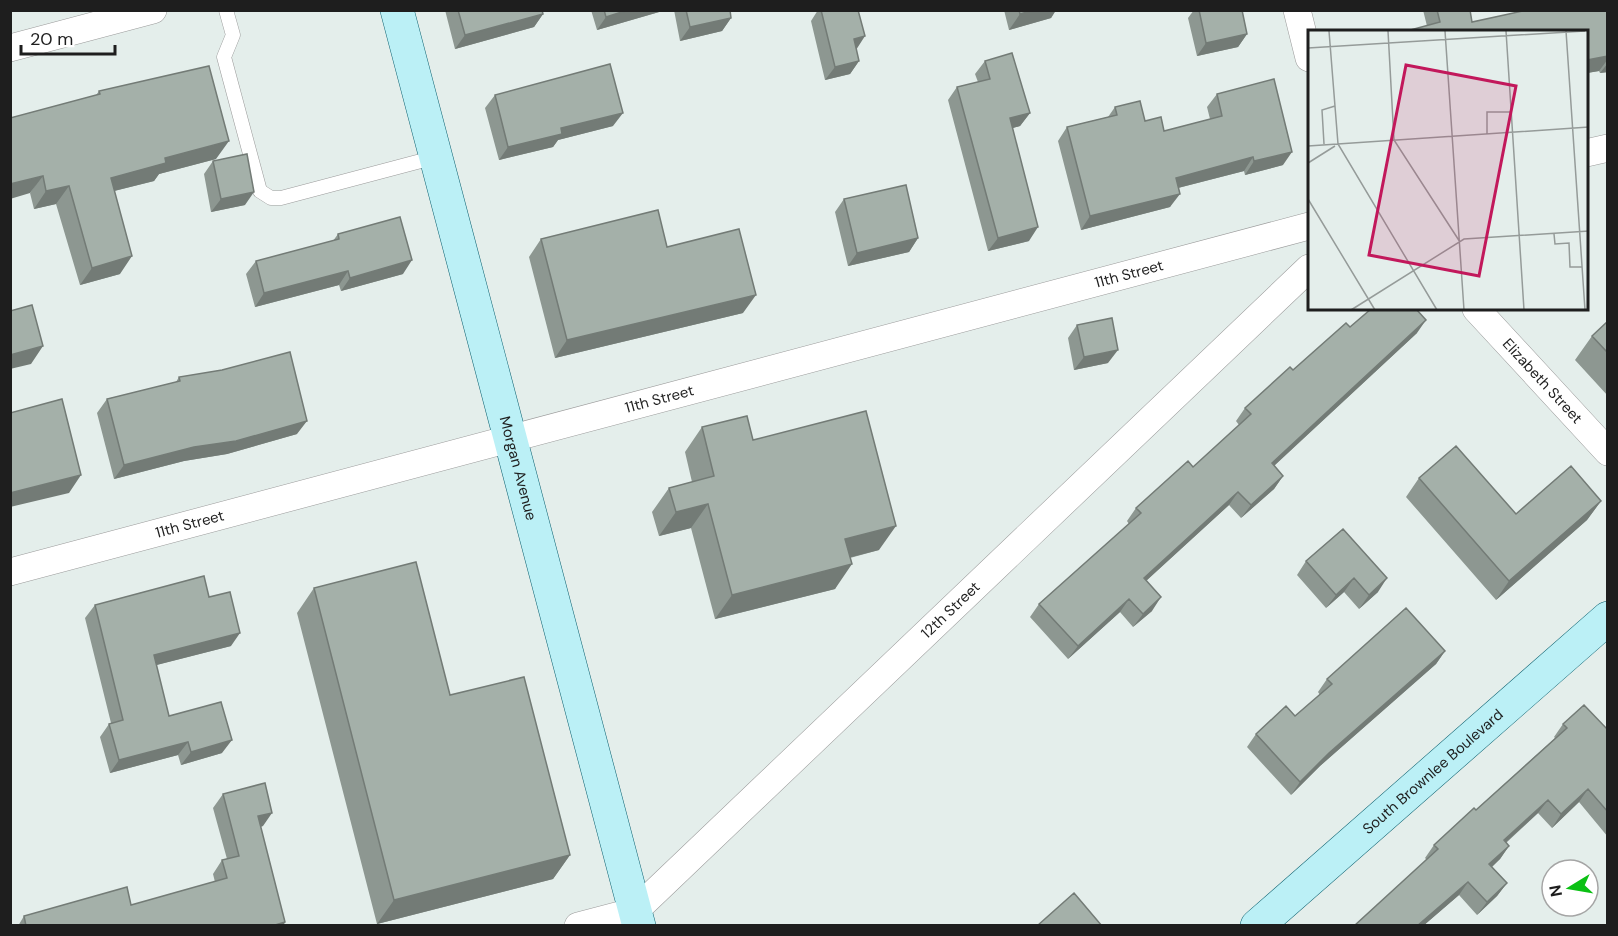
<svg xmlns="http://www.w3.org/2000/svg" width="1618" height="936" font-family="'DM Sans',sans-serif">
  <style>
    .lines { fill: none; stroke-linecap: round; stroke-linejoin: round }
    .lane-casing { stroke: #9b9b9b; stroke-width: 15 }
    .street-casing { stroke: #9b9b9b; stroke-width: 28 }
    .secondary-casing { stroke: #0b5f6e; stroke-width: 34 }
    .lane { stroke: #fff; stroke-width: 14 }
    .street { stroke: #fff; stroke-width: 27 }
    .secondary { stroke: #bbf0f6; stroke-width: 33 }
    .wall { fill: #8d9791 }
    .shaded-wall { fill: #737b76 }
    .building { fill: #a4b0a9; stroke: #737b76; stroke-width: 1.5 }
    .labels { text-anchor: middle; dominant-baseline: central; stroke-width: 4.5; stroke-linejoin: round; paint-order: stroke }
    .street-label { font-size: 15px; fill: #1e1e1e; stroke: #fff }
    .inset-road { fill: none; stroke: #959b99; stroke-width: 1.5 }
    .view { fill: #c2185b; fill-opacity: 0.15; stroke: #c2185b; stroke-width: 3 }
    .inset-edge { fill: none; stroke: #1e1e1e; stroke-width: 3 }
  </style>
  <rect width="100%" height="100%" fill="#e4eeeb"/>
  <g class="lines">
    <g class="lane-casing">
      <path id="lane" d="M226 10 233 35 224 57 260 191 271 198H281L436 157"/>
    </g>
    <g class="street-casing">
      <g id="street">
        <path d="M1297 10 1309 58"/>
        <path d="M10 48 153 10"/>
        <path d="M1586 153 1608 148"/>
        <path id="s1" d="M1476 309 1608 452"/>
        <path id="s2" d="M10 572 1309 226"/>
        <path id="s3" d="M578 926 635 911 1309 268"/>
      </g>
    </g>
    <g class="secondary-casing">
      <g id="secondary">
        <path id="s4" d="M397 10 639 926"/>
        <path id="s5" d="M1257 926 1608 618"/>
      </g>
    </g>
    <use href="#lane" class="lane"/>
    <use href="#street" class="street"/>
    <use href="#secondary" class="secondary"/>
  </g>
  <path class="wall" d="M445 10H542L543 14 534 27 455 49Z
    M591 10H666L597 30Z
    M674 10H730L731 18 722 31 680 41Z
    M818 10H858L856 49 859 61 850 74 825 80 811 21Z
    M1004 10H1056L1051 18 1009 30Z
    M1194 10H1242L1247 34 1238 47 1197 56 1188 18Z
    M1423 10H1470L1472 22 1608 10V72L1600 73 1599 71 1587 73V32L1427 26Z
    M985 61 1030 113 1020 126 1012 128 1029 241 988 251 948 100 957 87 978 82 975 74Z
    M99 91 216 159 159 174 154 181 114 191 120 274 80 285 56 204 34 209 30 193Z
    M1217 94 1283 165 1245 175 1244 171 1178 188 1170 207 1081 230 1058 141 1067 127 1108 117 1115 107 1145 121 1164 131 1210 119 1207 107Z
    M495 95 613 126 558 140 553 147 499 160 485 108Z
    M213 161 245 205 211 212 204 174Z
    M844 199 918 238 909 252 848 266 835 212Z
    M338 234 403 274 341 291 339 285 255 307 246 274 256 261 333 241Z
    M541 239 667 247 743 313 555 358 529 257Z
    M1608 321V396L1575 360 1592 336Z
    M1077 325 1108 363 1074 370 1068 338Z
    M1350 327 1417 333 1274 466 1283 476 1274 489 1241 518 1229 505 1146 581 1152 611 1133 627 1120 612 1068 659 1030 617 1039 604 1129 524 1127 521 1136 508 1193 467 1239 425 1236 421 1245 408 1293 370Z
    M179 377 297 434 227 454 184 461 114 479 97 413 107 399 176 382Z
    M702 427 753 440 879 550 850 558 835 589 715 619 691 528 659 536 652 512 669 488 692 482 685 452Z
    M1419 478 1516 514 1601 501 1587 520 1496 600 1406 497Z
    M1343 529 1378 592 1359 609 1344 592 1326 608 1297 575 1306 561Z
    M314 588 450 695 570 855 553 879 377 924 297 613Z
    M209 597 231 646 156 665 169 716 222 753 181 765 178 755 110 773 100 737 109 724 111 723 85 618 95 605Z
    M1445 651 1436 664 1320 766 1291 795 1247 747 1256 734 1295 716 1320 695 1318 692 1327 679Z
    M1563 724 1608 730V837L1579 802 1552 828 1538 813 1506 843 1509 846 1500 859 1492 867 1507 883 1497 896 1477 915 1459 895 1423 926H1354L1427 860 1425 858 1434 845 1476 810 1555 738 1554 737Z
    M223 794 263 826 260 827 285 922 283 926H18L24 916 131 905 215 882 213 874 222 860 227 859 213 808Z"/>
  <path class="shaded-wall" d="M628 10H666L597 30 606 17Z
    M1034 10H1056L1051 18 1009 30 1020 14Z
    M543 14 534 27 455 49 465 35Z
    M731 18 722 31 680 41 690 27Z
    M1247 34 1238 47 1197 56 1206 43Z
    M865 36 856 50 854 39Z
    M1608 56V59L1599 71 1587 73V60Z
    M859 61 850 74 825 80 835 67Z
    M1608 63V72L1600 73Z
    M623 113 613 126 558 140 553 147 499 160 508 147 561 128Z
    M1030 113 1020 126 1000 132 1010 118Z
    M229 141 216 159 159 174 154 181 98 195 111 178 165 158Z
    M1292 152 1283 165 1245 175 1254 161Z
    M1253 157 1244 171 1166 191 1176 178Z
    M43 176 30 193 10 199V184Z
    M69 186 56 204 34 209 46 191Z
    M254 192 245 205 211 212 221 199Z
    M1180 194 1170 207 1081 230 1090 216Z
    M1038 227 1029 241 988 251 998 238Z
    M918 238 909 252 848 266 857 253Z
    M132 256 120 274 80 285 92 268Z
    M412 260 403 274 341 291 350 278Z
    M348 271 339 285 255 307 264 293Z
    M756 295 743 313 555 358 567 340Z
    M1426 320 1417 333 1262 477 1272 463Z
    M43 346 31 364 10 369V355Z
    M1118 350 1108 363 1074 370 1084 357Z
    M307 421 297 434 227 454 184 461 114 479 124 465 194 447Z
    M81 475 69 493 10 507V493Z
    M1283 476 1274 489 1241 518 1251 505Z
    M1238 492 1229 505 1135 591 1144 578Z
    M1601 501 1587 520 1496 600 1509 581Z
    M708 504 691 528 659 536 676 512Z
    M896 526 879 550 828 563 845 539Z
    M852 564 835 589 715 619 732 595Z
    M1354 578 1344 592 1326 608 1336 595Z
    M1387 578 1378 592 1359 609 1369 595Z
    M1161 597 1152 611 1133 627 1143 614Z
    M1129 599 1120 612 1068 659 1078 646Z
    M240 633 231 646 145 668 154 655Z
    M1445 651 1436 664 1320 766 1291 795 1300 782 1329 753Z
    M232 740 222 753 181 765 191 752Z
    M188 742 178 755 110 773 119 760Z
    M1588 789 1579 802 1552 828 1561 814Z
    M1548 800 1538 813 1494 853 1504 840Z
    M272 813 263 826 248 830 258 816Z
    M1509 846 1500 859 1480 878 1489 864Z
    M570 855 553 879 377 924 394 900Z
    M1468 882 1459 895 1423 926H1417Z
    M1507 883 1497 896 1477 915 1487 902Z
    M285 922 283 926H272Z"/>
  <path class="building" d="M458 10H542L543 14 465 35Z
    M604 10H628L606 17Z
    M686 10H730L731 18 690 27Z
    M821 10H858L865 36 854 39 859 61 835 67Z
    M1019 10H1034L1020 14Z
    M1199 10H1242L1247 34 1206 43Z
    M1437 10H1470L1472 22 1527 10H1608V56L1587 60V32H1403L1440 22Z
    M1012 53 1030 113 1010 118 1038 227 998 238 957 87 990 79 985 61Z
    M610 64 623 113 561 128 562 134 508 147 495 95Z
    M209 66 229 141 165 158 166 163 111 178 132 256 92 268 69 186 46 191 43 176 10 184V118L100 94 99 91Z
    M1274 79 1292 152 1254 161 1253 157 1176 178 1180 194 1090 216 1067 127 1117 115 1115 107 1140 101 1145 121 1161 117 1164 131 1222 116 1217 94Z
    M247 154 254 192 221 199 213 161Z
    M906 185 918 238 857 253 844 199Z
    M658 210 667 247 739 229 756 295 567 340 541 239Z
    M400 217 412 260 350 278 348 271 264 293 256 261 339 239 338 234Z
    M32 305 43 346 10 355V311Z
    M1371 309H1416L1426 320 1272 463 1283 476 1251 505 1238 492 1144 578 1161 597 1143 614 1129 599 1078 646 1039 604 1141 513 1136 508 1188 461 1193 467 1251 414 1245 408 1290 367 1293 370 1346 323 1350 327Z
    M1112 318 1118 350 1084 357 1077 325Z
    M1608 321V353L1592 336Z
    M290 352 307 421 236 441 194 447 124 465 107 399 180 381 179 377 222 370Z
    M62 399 81 475 10 493V413Z
    M866 411 896 526 845 539 852 564 732 595 708 504 676 512 669 488 714 476 702 427 747 416 753 440Z
    M1456 446 1516 514 1571 466 1601 501 1509 581 1419 478Z
    M1343 529 1387 578 1369 595 1354 578 1336 595 1306 561Z
    M416 562 450 695 524 677 570 855 394 900 314 588Z
    M204 576 209 597 230 592 240 633 154 655 169 716 221 702 232 740 191 752 188 742 119 760 109 724 123 720 95 605Z
    M1406 608 1445 651 1329 753 1300 782 1256 734 1286 706 1295 716 1332 684 1327 679Z
    M1584 705 1608 730V812L1588 789 1561 814 1548 800 1504 840 1509 846 1489 864 1507 883 1487 902 1468 882 1417 926H1354L1438 849 1434 845 1474 808 1476 810 1567 728 1563 724Z
    M265 783 272 813 258 816 285 922 272 926H26L24 916 127 887 131 905 227 878 222 860 239 856 223 794Z
    M1074 893 1102 926H1037Z"/>
  <g class="labels">
    <g class="street-label">
      <text stroke="none"><textPath href="#s2" startOffset="1158">11th Street</textPath></text>
      <text stroke="none"><textPath href="#s1" startOffset="98">Elizabeth Street</textPath></text>
      <text stroke="none"><textPath href="#s2" startOffset="672">11th Street</textPath></text>
      <text stroke="none"><textPath href="#s4" startOffset="474">Morgan Avenue</textPath></text>
      <text stroke="none"><textPath href="#s2" startOffset="186">11th Street</textPath></text>
      <text stroke="none"><textPath href="#s3" startOffset="495">12th Street</textPath></text>
      <text stroke="none"><textPath href="#s5" startOffset="234">South Brownlee Boulevard</textPath></text>
    </g>
  </g>
  <g transform="translate(1308 30)">
    <rect width="280" height="280" fill="#e4eeeb"/>
    <path class="inset-road" d="M21 1 30 114 129 280M80 1 86 110 152 212M137 1 156 280M198 1 216 280M258 1 277 280M0 18 277 1M179 104V82H204M16 114 14 80 27 76M0 116 281 97M0 133 27 116M0 169 67 280M246 204 247 214 261 213 262 237H274M43 280 156 209 281 201"/>
    <path class="view" d="M98 35 208 56 171 246 61 225Z"/>
    <rect width="280" height="280" class="inset-edge"/>
  </g>
  <rect width="1618" height="936" fill="none" stroke="#1e1e1e" stroke-width="24"/>
  <g transform="translate(1570 888) rotate(259)"><circle r="28" fill="#ffffff" stroke="#a5a5a5" stroke-width="1.5"/>
  <path d="M0-4.5L10 22L0 15L-10 22Z" fill="#0bc014"/>
  <text y="-9" font-size="16" font-weight="bold" text-anchor="middle" fill="#1e1e1e">N</text>
  </g>
  <path d="M21 45v9h94v-9" fill="none" stroke="#1e1e1e" stroke-width="3"/>
  <text x="30" y="45" font-size="18" fill="#1e1e1e" stroke="#ffffff" stroke-width="4.5" paint-order="stroke">20 m</text>
</svg>
